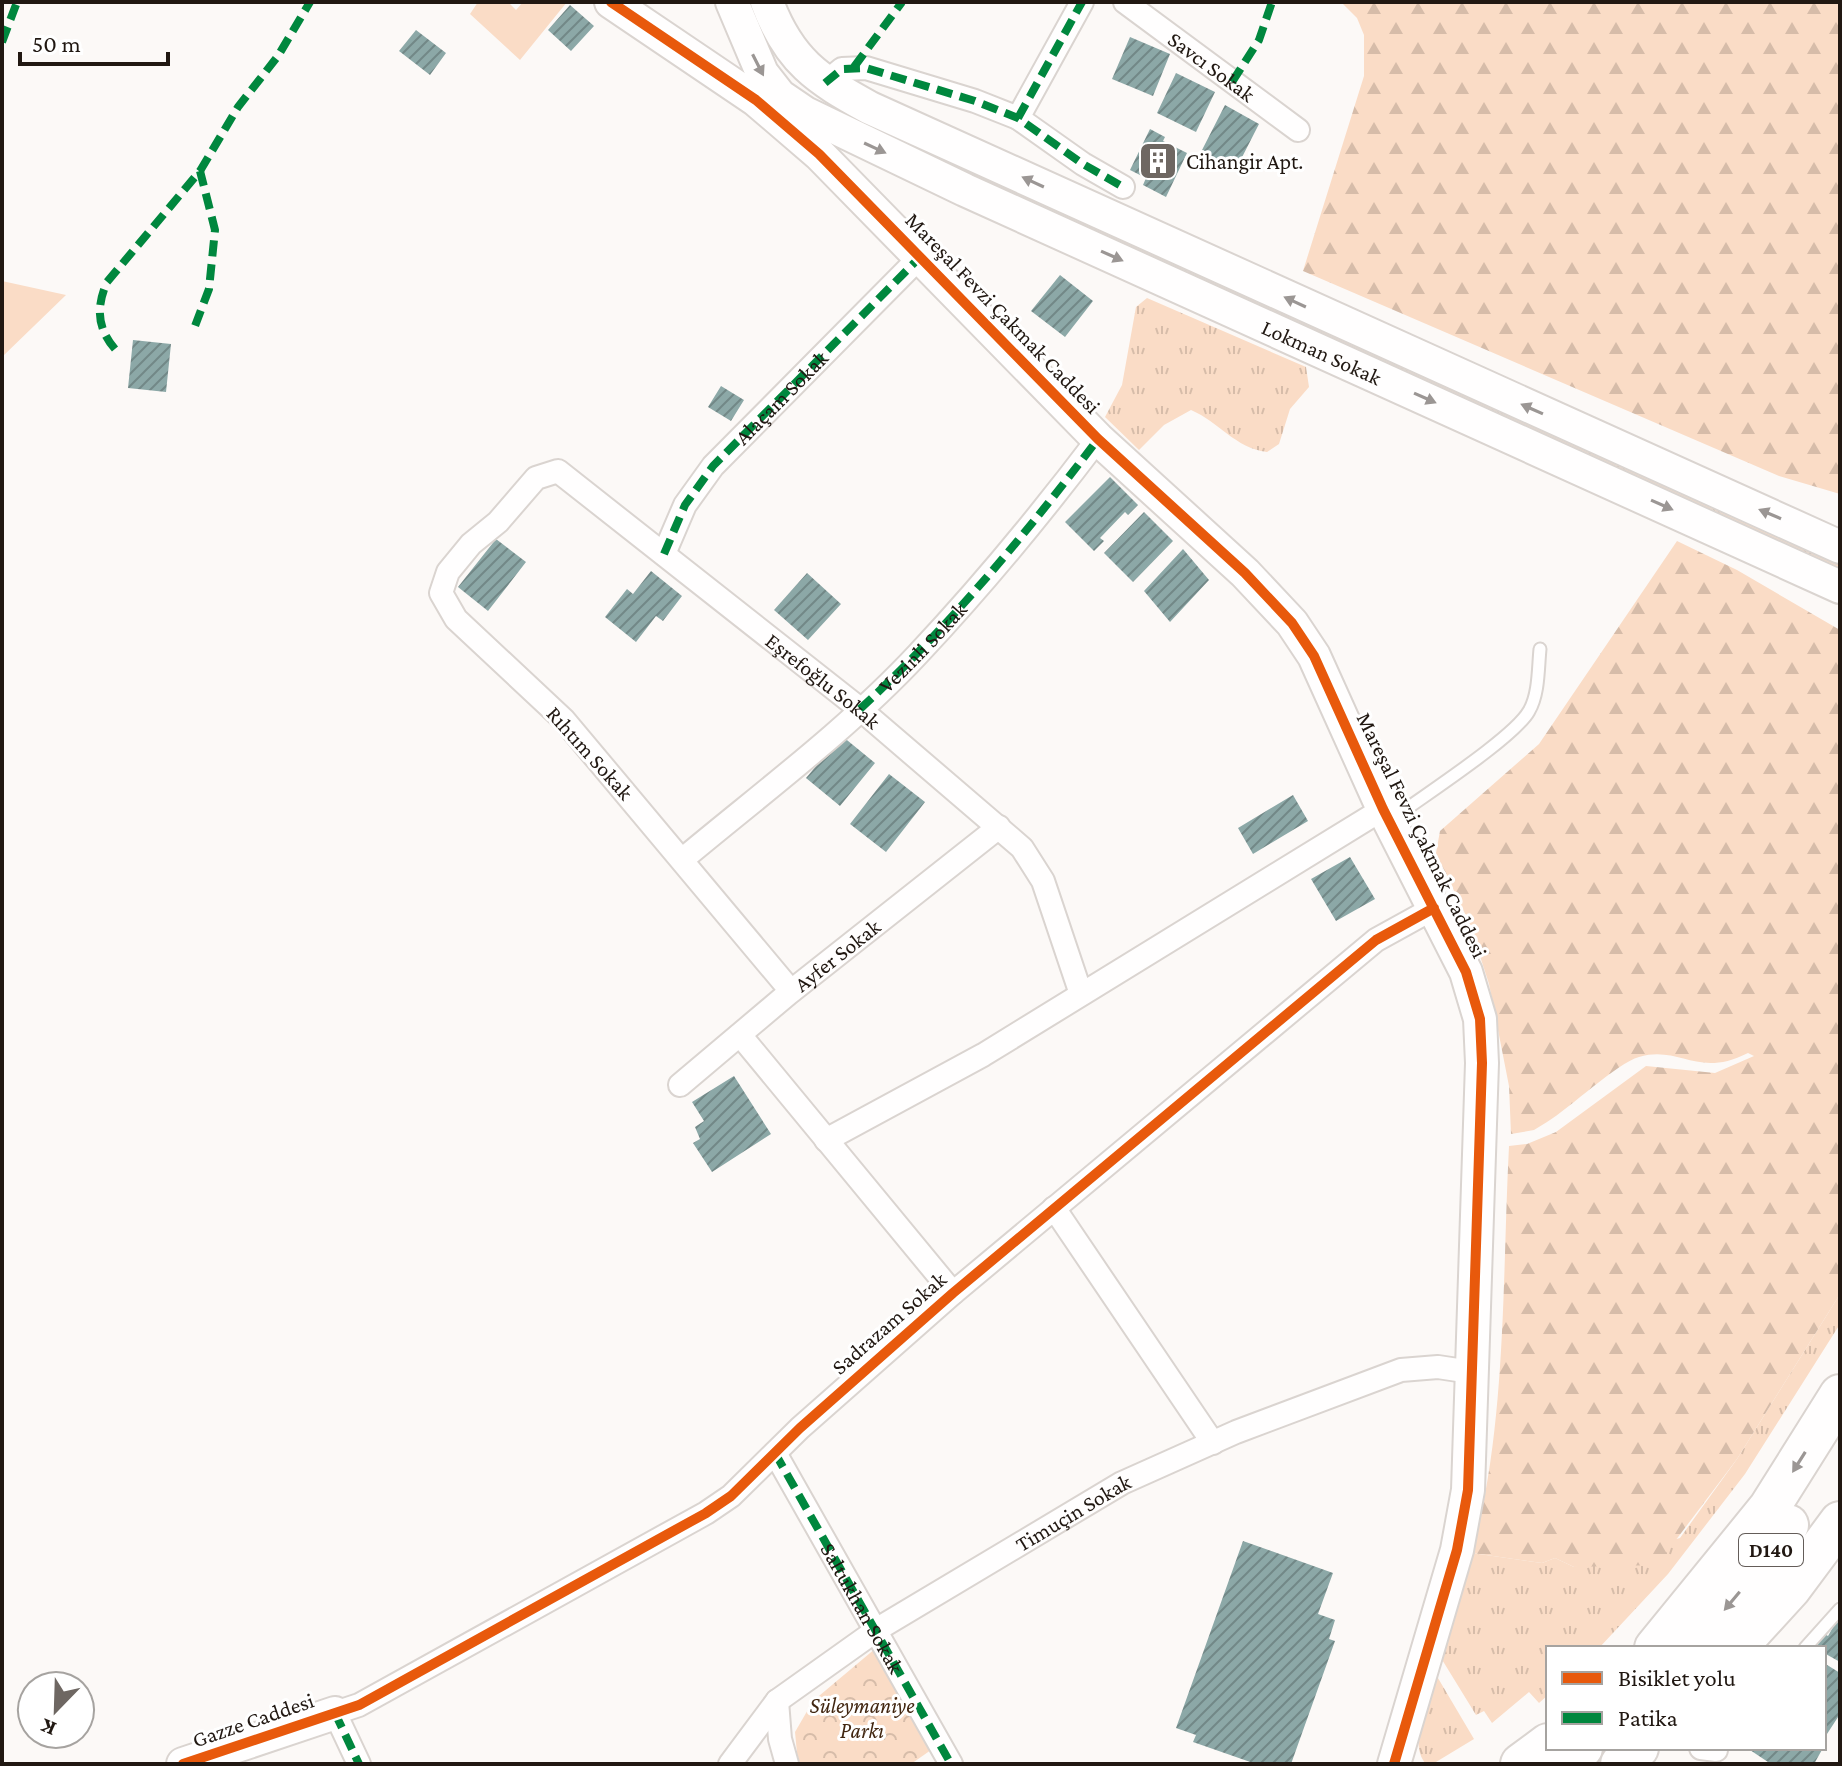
<svg xmlns="http://www.w3.org/2000/svg" width="1842" height="1766" font-family="'Crimson Pro',serif">
  <style>
    .grass { fill: url(#grass-tufts) }
    .forest { fill: url(#forest-firs) }
    .park { fill: url(#park-crowns) }
    .garden { fill: #fadcc6 }
    .building { fill: url(#building-hatch) }
    .lines { fill: none; stroke-linecap: round; stroke-linejoin: round }
    .lane-casing { stroke: #dad4d0; stroke-width: 15 }
    .street-casing { stroke: #dad4d0; stroke-width: 26 }
    .secondary-casing { stroke: #dad4d0; stroke-width: 36 }
    .highway-casing { stroke: #dad4d0; stroke-width: 44 }
    .lane { stroke: #fffefe; stroke-width: 11 }
    .street { stroke: #fffefe; stroke-width: 22 }
    .secondary { stroke: #fffefe; stroke-width: 32 }
    .highway { stroke: #fffefe; stroke-width: 40 }
    .quiet { stroke: #00873e; stroke-width: 8; stroke-dasharray: 16 8; stroke-linecap: butt }
    .cycleway-casing { stroke: #fff; stroke-width: 15 }
    .cycleway { stroke: #e8590c; stroke-width: 10 }
    .oneway { fill: #9b9694 }
    .labels { text-anchor: middle; dominant-baseline: central; stroke-width: 6; stroke-linejoin: round; paint-order: stroke }
    .shield { fill: #fff; stroke: #645d59; stroke-width: 2 }
    .shield-label { font-size: 20px; font-weight: bold; fill: #211812 }
    .street-label { font-size: 22px; fill: #211812; stroke: #fff }
    .poi-label { font-size: 22px; fill: #211812; stroke: #fff; text-anchor: start }
    .park-label { font-size: 22px; font-style: italic; fill: #412610; stroke: #fff }
  </style>
  <defs>
    <pattern id="grass-tufts" width="24" height="20" patternUnits="userSpaceOnUse" patternTransform="scale(2)"><rect width="24" height="20" fill="#fadcc6"/><path d="M3 7l-1-3M5 7V3M7 7l1-3M15 17l-1-3M17 17v-4M19 17l1-3" fill="none" stroke="#d6bca9"/></pattern>
    <pattern id="forest-firs" width="22" height="20" patternUnits="userSpaceOnUse" patternTransform="scale(2)"><rect width="22" height="20" fill="#fadcc6"/><path d="M5 1l3.5 6h-7zM16 11l3.5 6h-7z" fill="#d6bca9"/></pattern>
    <pattern id="park-crowns" width="20" height="18" patternUnits="userSpaceOnUse" patternTransform="scale(2)"><rect width="20" height="18" fill="#fadcc6"/><path d="M2 6a3 3 0 1 1 6 0M12 15a3 3 0 1 1 6 0" fill="none" stroke="#d6bca9"/></pattern>
    <pattern id="building-hatch" width="6" height="6" patternUnits="userSpaceOnUse" patternTransform="scale(2)"><rect width="6" height="6" fill="#8ca8a7"/><path d="M-1 1l2-2M0 6l6-6M5 7l2-2" fill="none" stroke="#728887"/></pattern>
  </defs>
  <rect width="100%" height="100%" fill="#fcf9f7"/>
  <path class="grass" d="M873 125 1840 559V571L897 142Z
    M1147 298 1306 367 1309 387 1290 409 1279 444 1267 452C1235 448 1219 422 1191 410L1164 425 1139 450 1105 417 1122 385 1136 307Z
    M1840 1294V1324L1745 1474 1668 1574 1599 1648H1548V1695L1539 1703 1529 1692 1492 1723 1484 1711 1476 1715 1441 1658 1472 1553 1542 1563 1555 1558 1574 1567 1680 1538 1737 1459Z
    M1435 1673 1474 1739 1436 1762 1426 1764C1407 1743 1429 1698 1435 1673Z"/>
  <path class="forest" d="M1341 2H1840V494L1779 476 1303 271 1364 76V35L1357 18Z
    M1677 541 1737 570 1840 630V1294L1737 1459 1657 1565 1574 1567 1555 1558 1542 1563 1472 1553C1507 1423 1502 1281 1509 1146L1527 1144 1556 1132 1646 1066 1715 1073 1754 1056 1748 1053C1697 1079 1680 1045 1639 1057 1617 1063 1570 1108 1547 1122L1534 1130 1511 1134 1509 1086 1489 984 1469 922 1436 853 1440 831 1539 744Z"/>
  <path class="park" d="M876 1648 931 1750 911 1764H798L795 1732 813 1701Z"/>
  <path class="garden" d="M478 2H508L516 10 523 2H567L520 60 470 14Z
    M2 281 66 295 2 357Z"/>
  <path class="building" d="M570 5 594 26 571 51 548 30Z
    M416 30 446 53 430 75 399 51Z
    M1130 37 1170 54 1153 96 1112 79Z
    M1176 73 1215 92 1196 132 1157 113Z
    M1225 105 1259 124 1236 169 1201 152Z
    M1150 129 1165 137 1163 141 1187 153 1166 197 1143 185 1146 178 1130 170Z
    M1060 275 1093 301 1065 337 1031 311Z
    M133 340 171 344 166 392 128 388Z
    M721 386 744 400 731 421 708 407Z
    M1110 477 1138 505 1128 515 1125 512 1100 538 1104 541 1094 551 1065 522Z
    M1144 512 1173 541 1133 582 1104 553Z
    M496 539 526 562 488 611 458 587Z
    M1183 549 1209 580 1170 622 1144 591Z
    M651 571 682 596 663 621 656 616 636 642 605 617 627 589 633 594Z
    M807 573 841 604 808 640 774 610Z
    M842 736 875 763 840 806 806 778Z
    M889 774 925 802 886 852 850 824Z
    M1293 795 1308 821 1253 854 1238 828Z
    M1350 857 1375 899 1336 921 1311 879Z
    M734 1076 771 1134 712 1172 693 1143 700 1139 695 1127 704 1121 692 1102Z
    M1243 1541 1333 1573 1318 1614 1335 1620 1329 1639 1335 1641 1291 1764H1256L1193 1742 1196 1735 1176 1728Z
    M1840 1615V1662L1824 1653V1648H1815L1823 1633 1828 1636Z
    M1824 1663 1840 1673V1714L1827 1734 1824 1731Z
    M1747 1748H1823L1814 1764H1771Z"/>
  <g class="lines">
    <g class="lane-casing">
      <path id="lane" d="M1391 820C1420 798 1514 738 1529 711 1539 694 1538 669 1540 649
        M1805 1648 1840 1609"/>
    </g>
    <g class="street-casing">
      <g id="street">
        <path id="s1" d="M1125 2 1298 130"/>
        <path d="M825 83 842 69 866 68 975 101 1018 118 1083 164 1123 187"/>
        <path d="M1018 118 1082 2"/>
        <path d="M664 554 685 505 713 466 920 257"/>
        <path d="M683 859C762 793 847 730 918 654 981 587 1042 513 1098 439"/>
        <path id="s2" d="M791 991 564 720 456 619 441 593 448 572 471 544 498 522 536 478 558 471 860 709 1022 848 1043 881 1081 994"/>
        <path d="M740 1035 953 1293"/>
        <path id="s3" d="M680 1085 789 993 999 827"/>
        <path d="M826 1140 983 1055 1383 809"/>
        <path d="M1054 1208 1213 1443"/>
        <path id="s4" d="M775 1453 951 1764"/>
        <path d="M777 1701 780 1739 787 1764"/>
        <path d="M1701 1748 1716 1750"/>
        <path d="M359 1764 335 1713 359 1705 706 1513 731 1496 800 1428 953 1293 1376 940 1434 908"/>
        <path id="s5" d="M730 1764 777 1701 881 1627 1122 1483 1236 1432 1401 1370 1438 1367 1471 1372"/>
      </g>
    </g>
    <g class="secondary-casing">
      <g id="secondary">
        <path d="M611 2 756 100 819 154 1098 439 1245 573 1292 623 1314 656 1383 809 1466 972 1480 1019 1482 1063 1468 1490 1457 1550 1394 1764"/>
        <path id="s6" d="M732 2 762 73 780 96 805 113 965 190 1840 587"/>
        <path d="M767 2C789 61 817 79 870 108L1840 547"/>
        <path d="M183 1764 335 1713"/>
      </g>
    </g>
    <g class="highway-casing">
      <path id="highway" d="M1655 1648 1769 1508 1840 1395
        M1692 1648 1755 1573 1788 1525
        M1736 1648 1790 1589 1840 1522
        M1521 1764 1548 1744
        M1561 1764 1582 1748
        M1621 1764 1638 1748"/>
    </g>
    <use href="#lane" class="lane"/>
    <use href="#street" class="street"/>
    <use href="#secondary" class="secondary"/>
    <use href="#highway" class="highway"/>
    <g class="quiet">
      <path d="M2 42 17 2"/>
      <path d="M854 67 902 2"/>
      <path d="M1232 82 1259 40 1272 2"/>
      <path d="M825 83 842 69 866 68 975 101 1018 118 1083 164 1123 187"/>
      <path d="M1018 118 1082 2"/>
      <path d="M200 171 238 107 278 56 310 2"/>
      <path d="M115 349C97 328 96 307 107 282L200 171 215 230 209 289 195 326"/>
      <path id="s7" d="M664 554 685 505 713 466 920 257"/>
      <path id="s8" d="M860 709C948 628 1026 534 1098 439"/>
      <path d="M775 1453 951 1764"/>
      <path d="M335 1713 359 1764"/>
    </g>
    <g class="cycleway-casing">
      <path id="cycleway" d="M611 2 756 100 819 154 1098 439 1245 573 1292 623 1314 656 1383 809 1466 972 1480 1019 1482 1063 1468 1490 1457 1550 1394 1764
        M183 1764 359 1705 706 1513 731 1496 800 1428 953 1293 1376 940 1434 908"/>
    </g>
    <use href="#cycleway" class="cycleway"/>
  </g>
  <defs><path id="oneway-solid" d="M-6-.8H1V-3.2L6.5 0L1 3.2V.8H-6Z" transform="scale(2)"/></defs>
  <g class="oneway">
    <use href="#oneway-solid" transform="translate(758 65) rotate(63)"/>
    <use href="#oneway-solid" transform="translate(875 148) rotate(25)"/>
    <use href="#oneway-solid" transform="translate(1033 182) rotate(-155)"/>
    <use href="#oneway-solid" transform="translate(1112 256) rotate(24)"/>
    <use href="#oneway-solid" transform="translate(1295 302) rotate(-155)"/>
    <use href="#oneway-solid" transform="translate(1425 398) rotate(24)"/>
    <use href="#oneway-solid" transform="translate(1532 409) rotate(-156)"/>
    <use href="#oneway-solid" transform="translate(1662 505) rotate(24)"/>
    <use href="#oneway-solid" transform="translate(1770 514) rotate(-157)"/>
    <use href="#oneway-solid" transform="translate(1799 1462) rotate(122)"/>
    <use href="#oneway-solid" transform="translate(1732 1601) rotate(130)"/>
  </g>
  <defs>
    <g id="building-square" transform="scale(2)"><rect x="-9" y="-9" width="18" height="18" rx="4" fill="#6e6762" stroke="#fff"/><path d="M-4-6H4V6H1V3H-1V6H-4ZM-2.5-4.3h1.7v1.8h-1.7ZM.8-4.3h1.7v1.8H.8ZM-2.5-1h1.7V.8h-1.7ZM.8-1h1.7V.8H.8Z" fill="#fff"/></g>
  </defs>
  <g fill-rule="evenodd">
    <use href="#building-square" x="1158" y="161"/>
  </g>
  <g class="labels">
    <rect class="shield" x="1739" y="1534" width="64" height="32" rx="6"/>
    <g class="shield-label">
      <text x="1771" y="1550">D140</text>
    </g>
    <g class="street-label">
      <text stroke="none"><textPath href="#s1" startOffset="108">Savcı Sokak</textPath></text>
      <text transform="translate(1003 313) rotate(46)">Mareşal Fevzi Çakmak Caddesi</text>
      <text stroke="none"><textPath href="#s6" startOffset="706">Lokman Sokak</textPath></text>
      <text stroke="none"><textPath href="#s7" startOffset="198">Alaçam Sokak</textPath></text>
      <text stroke="none"><textPath href="#s8" startOffset="88">Vezinli Sokak</textPath></text>
      <text stroke="none"><textPath href="#s2" startOffset="1044">Eşrefoğlu Sokak</textPath></text>
      <text transform="translate(590 753) rotate(48)">Rıhtım Sokak</text>
      <text transform="translate(1422 835) rotate(64)">Mareşal Fevzi Çakmak Caddesi</text>
      <text stroke="none"><textPath href="#s3" startOffset="204">Ayfer Sokak</textPath></text>
      <text transform="translate(889 1323) rotate(-41)">Sadrazam Sokak</text>
      <text stroke="none"><textPath href="#s5" startOffset="430">Timuçin Sokak</textPath></text>
      <text stroke="none"><textPath href="#s4" startOffset="178">Saltukhan Sokak</textPath></text>
      <text transform="translate(253 1720) rotate(-19)">Gazze Caddesi</text>
    </g>
    <g class="poi-label">
      <text x="1186" y="161">Cihangir Apt.</text>
    </g>
    <g class="park-label">
      <text x="862" y="1705">Süleymaniye<tspan x="862" dy="25">Parkı</tspan></text>
    </g>
  </g>
  <rect width="1842" height="1766" fill="none" stroke="#211812" stroke-width="8"/>
  <rect x="1546" y="1646" width="280" height="104" fill="#ffffff" stroke="#a6a3a0" stroke-width="2"/>
  <rect x="1562" y="1672" width="40" height="12" fill="#e8590c" stroke="#a6a3a0" stroke-width="2"/>
  <text x="1618" y="1686" font-size="24" fill="#211812">Bisiklet yolu</text>
  <rect x="1562" y="1712" width="40" height="12" fill="#00873e" stroke="#a6a3a0" stroke-width="2"/>
  <text x="1618" y="1726" font-size="24" fill="#211812">Patika</text>
  <g transform="translate(56 1710) rotate(203)"><circle r="38" fill="#ffffff" stroke="#a6a3a0" stroke-width="2"/>
  <path d="M0-6L14 30L0 20L-14 30Z" fill="#6e6762"/>
  <text y="-12" font-size="22" font-weight="bold" text-anchor="middle" fill="#211812">K</text>
  </g>
  <path d="M20 52v12h148v-12" fill="none" stroke="#211812" stroke-width="4"/>
  <text x="32" y="52" font-size="24" fill="#211812" stroke="#ffffff" stroke-width="6" paint-order="stroke">50 m</text>
</svg>
